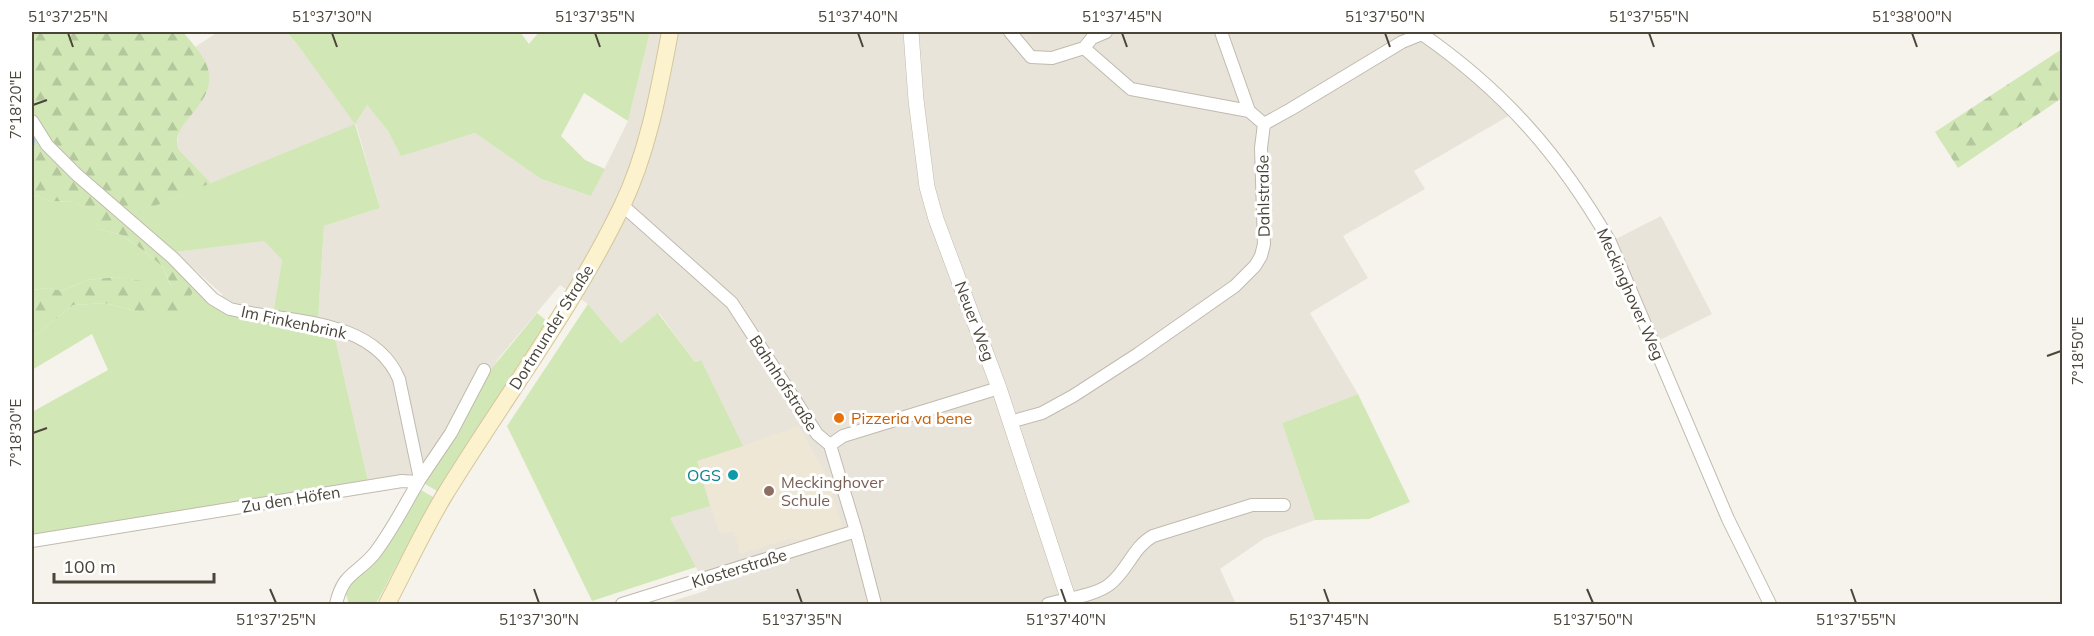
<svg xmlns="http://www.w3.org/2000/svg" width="2094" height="636" font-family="Mulish,sans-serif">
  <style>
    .residential { fill: #e9e4da }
    .education { fill: #eee7d6 }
    .green { fill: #d1e8b6 }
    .forest { fill: url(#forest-firs) }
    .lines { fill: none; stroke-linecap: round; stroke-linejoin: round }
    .stream { stroke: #abd3ef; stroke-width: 3 }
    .minor-casing { stroke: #c1baae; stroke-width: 14 }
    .tertiary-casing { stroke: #c1baae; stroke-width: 16 }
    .secondary-casing { stroke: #d3c69d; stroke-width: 18 }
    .minor { stroke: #fff; stroke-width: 12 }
    .tertiary { stroke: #fff; stroke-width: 15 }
    .secondary { stroke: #fdf2ce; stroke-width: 16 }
    .ticks { fill: none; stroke: #4a4439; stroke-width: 2 }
    .food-dot { fill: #e8710a; stroke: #fff; stroke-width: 2 }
    .culture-dot { fill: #0f9aa8; stroke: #fff; stroke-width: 2 }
    .education-dot { fill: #8d6e63; stroke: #fff; stroke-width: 2 }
    .labels { text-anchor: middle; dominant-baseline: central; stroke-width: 6; stroke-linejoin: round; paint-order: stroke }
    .street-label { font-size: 16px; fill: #4a4439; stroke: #fff }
    .food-label { font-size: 16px; fill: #c56008; stroke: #fff; text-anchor: start }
    .culture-label { font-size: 16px; fill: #0d838f; stroke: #fff; text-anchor: end }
    .education-label { font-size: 16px; fill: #785e54; stroke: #fff; text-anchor: start }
    .neatline { fill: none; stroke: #4a4439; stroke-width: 2 }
    .ticks-label { font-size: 15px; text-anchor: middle; fill: #4a4439 }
  </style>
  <defs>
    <pattern id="forest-firs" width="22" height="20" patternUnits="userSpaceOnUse" patternTransform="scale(1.5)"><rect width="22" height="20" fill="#d1e8b6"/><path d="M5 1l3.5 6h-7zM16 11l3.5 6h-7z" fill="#b5c89d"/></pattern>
  </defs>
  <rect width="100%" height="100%" fill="#f5f3ec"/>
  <path class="residential" d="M218 32H285L297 44 355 123 367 105 388 131 401 155 475 133 541 179 591 196 628 121 650 32H1432L1523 110 1512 114 1414 171 1425 189 1343 236 1368 278 1310 313 1358 394 1282 423 1315 520 1265 538 1220 569 1236 604H663L708 590 649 479 700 360 695 362 659 313 621 343 588 304 560 285 498 359 425 484 414 474 368 481 333 329 318 321 324 226 380 208 356 124 211 183 179 150 177 145 179 130 183 124 203 58 195 47Z
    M1661 216 1712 314 1654 343 1610 242Z
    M264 240 282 260 273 314 232 307 218 297 223 295 175 252Z"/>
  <path class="education" d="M798 426 827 476 842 527 801 540 791 538 740 554 734 531 720 534 696 461 743 446Z"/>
  <path class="green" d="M286 32H520L529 44 539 32H650L628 121 584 93 561 136 585 160 605 169 591 196 541 179 475 133 401 156 388 131 367 105 355 124 380 208 324 226 318 321 273 314 282 260 264 241 175 252 132 215 355 124 297 44Z
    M32 194 49 201 75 202 97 215 98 229 122 235 144 251 162 266 171 286 116 277 87 280 62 291 49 288 32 290Z
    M196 285 210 299 333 329 368 481 32 537V412L108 370 92 334 32 370V336L38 333 73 305 105 303 139 312Z
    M588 304 621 343 658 313 695 362 701 360 743 446 697 461 710 506 670 518 696 567 592 601 507 426Z
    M537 313 547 321 437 491 425 484 492 368Z
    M1358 394 1410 502 1369 519 1315 520 1282 423Z
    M421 490 433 497 378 600 375 604H349L346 594 347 587 385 548Z"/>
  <path class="forest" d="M32 32H183C191 42 203 54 207 66 221 105 166 123 179 150L211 183 133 215 175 252 196 285 182 314 139 312 105 303 73 305 38 333 32 336V290L49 288 62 291 87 280 116 277 171 285 162 266 144 251 122 235 98 229 96 215 75 202 49 201 32 194Z
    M2062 49V98L1958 168 1935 132Z"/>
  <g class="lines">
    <path class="stream" d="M32 136 34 141 32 149"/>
    <g class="minor-casing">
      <path id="minor" d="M1010 32 1031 57 1052 58 1084 48
        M1106 32 1092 38 1084 48 1131 89 1249 111
        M1221 32 1249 111 1264 124
        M1422 34C1504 91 1560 155 1610 242L1728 519 1770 604
        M32 121 47 145 76 174 173 258 213 299 230 309 244 312C298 322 374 321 399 379L420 479C405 504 392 531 374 554 356 575 343 573 336 604
        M622 205 732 303 817 434 830 445 856 531 875 604
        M1010 422 1042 413 1073 396 1138 354 1235 286 1255 266 1261 256 1264 244 1261 148 1264 124 1291 109 1402 42 1422 34
        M830 445 843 436 999 388
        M420 479 451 433 484 370
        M32 541 402 481 418 482
        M622 604 856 531
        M1048 604C1066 599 1097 595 1110 584 1128 570 1133 547 1153 536L1252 505H1284"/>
    </g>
    <g class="tertiary-casing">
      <path id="tertiary" d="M911 32 916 100 927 187 936 219 999 388 1070 604"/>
    </g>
    <g class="secondary-casing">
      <path id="secondary" d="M387 604C406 568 423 531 444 496 502 401 574 306 622 206 648 152 659 90 670 32"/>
    </g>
    <use href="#minor" class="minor"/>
    <use href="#tertiary" class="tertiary"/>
    <use href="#secondary" class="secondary"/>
  </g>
  <path class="ticks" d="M68 33 73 47M332 33 337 47M595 33 600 47M858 33 863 47M1122 33 1127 47M1385 33 1390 47M1649 33 1654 47M1912 33 1917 47M33 105 47 100M2047 356 2061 351M33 433 47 428M270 589 276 603M534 589 539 603M797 589 802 603M1061 589 1066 603M1324 589 1329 603M1587 589 1593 603M1851 589 1856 603"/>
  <circle class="food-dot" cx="839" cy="418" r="6"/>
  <circle class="culture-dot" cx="733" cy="475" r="6"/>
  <circle class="education-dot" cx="769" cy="491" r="6"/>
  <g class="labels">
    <g class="street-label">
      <text transform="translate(1263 196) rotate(-91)">Dahlstraße</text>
      <text transform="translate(1631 294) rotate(66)">Meckinghover Weg</text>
      <text transform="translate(975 321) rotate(69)">Neuer Weg</text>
      <text transform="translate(294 322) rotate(12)">Im Finkenbrink</text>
      <text transform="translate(551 327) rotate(-58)">Dortmunder Straße</text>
      <text transform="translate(784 383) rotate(57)">Bahnhofstraße</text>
      <text transform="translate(291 499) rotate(-9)">Zu den Höfen</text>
      <text transform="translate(739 568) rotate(-17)">Klosterstraße</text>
    </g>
    <g class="food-label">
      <text x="851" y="418">Pizzeria va bene</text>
    </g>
    <g class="culture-label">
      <text x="721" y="475">OGS</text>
    </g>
    <g class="education-label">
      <text x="781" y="482">Meckinghover<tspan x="781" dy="18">Schule</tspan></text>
    </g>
  </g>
  <rect width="2094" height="636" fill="none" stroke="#ffffff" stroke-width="66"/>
  <path d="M54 573v9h160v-9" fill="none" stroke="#4a4439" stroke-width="3"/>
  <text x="63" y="573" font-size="18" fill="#4a4439" stroke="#ffffff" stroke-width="4.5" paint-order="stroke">100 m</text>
  <rect x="33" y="33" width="2028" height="570" class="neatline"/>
  <g class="ticks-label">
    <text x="68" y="22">51°37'25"N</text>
    <text x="332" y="22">51°37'30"N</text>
    <text x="595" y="22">51°37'35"N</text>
    <text x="858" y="22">51°37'40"N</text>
    <text x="1122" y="22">51°37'45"N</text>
    <text x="1385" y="22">51°37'50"N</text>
    <text x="1649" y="22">51°37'55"N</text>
    <text x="1912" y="22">51°38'00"N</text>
    <text transform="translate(16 105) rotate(-90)" y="5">7°18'20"E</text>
    <text transform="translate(2078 351) rotate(-90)" y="5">7°18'50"E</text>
    <text transform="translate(16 433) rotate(-90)" y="5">7°18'30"E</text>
    <text x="276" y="625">51°37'25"N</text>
    <text x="539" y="625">51°37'30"N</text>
    <text x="802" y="625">51°37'35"N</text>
    <text x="1066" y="625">51°37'40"N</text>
    <text x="1329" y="625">51°37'45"N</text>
    <text x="1593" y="625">51°37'50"N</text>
    <text x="1856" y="625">51°37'55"N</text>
  </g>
</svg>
